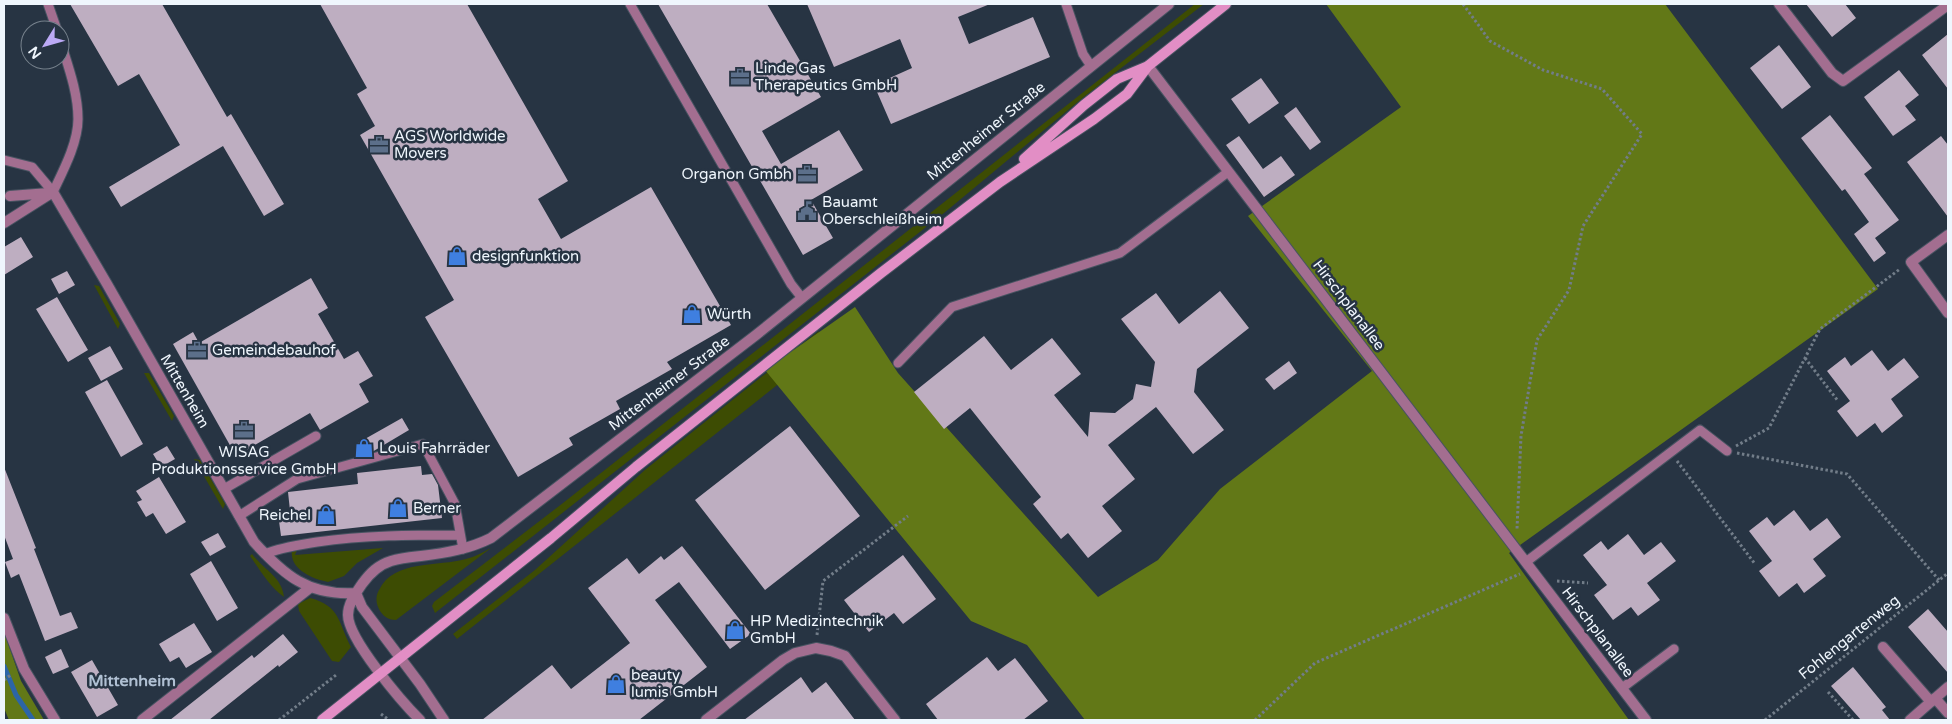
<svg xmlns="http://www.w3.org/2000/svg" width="1952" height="724" font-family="'Varela Round',sans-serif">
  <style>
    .green { fill: #3d4c03 }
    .forest { fill: #627817 }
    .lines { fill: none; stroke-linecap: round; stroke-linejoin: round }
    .stream { stroke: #2c65a7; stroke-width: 5 }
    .building { fill: #beaec1 }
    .lane-casing { stroke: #475361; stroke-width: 11 }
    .street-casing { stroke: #475361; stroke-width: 12 }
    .secondary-casing { stroke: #475361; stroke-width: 12 }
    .path { stroke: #727d89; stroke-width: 3; stroke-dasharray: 2.5 2.5; stroke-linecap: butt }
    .lane { stroke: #a36e90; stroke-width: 9 }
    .street { stroke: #a36e90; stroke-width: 10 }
    .secondary { stroke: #e28ec5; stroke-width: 10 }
    .labels { text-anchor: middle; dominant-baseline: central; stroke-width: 5; stroke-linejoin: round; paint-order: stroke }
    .poi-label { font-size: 15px; fill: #eff6fd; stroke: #273443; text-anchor: start }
    .street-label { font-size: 15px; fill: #eff6fd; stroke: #273443 }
    .neighbourhood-label { font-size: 16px; font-weight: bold; fill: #b0c0d3; stroke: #273443 }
  </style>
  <rect width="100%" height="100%" fill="#273443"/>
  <path class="green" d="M1195 4H1204L1085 96 944 213 435 613 432 606 434 602 563 503Z
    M94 285 99 286 120 324 118 329Z
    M819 331 816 347 805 363 457 639 453 634 535 570 646 469Z
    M144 373H149L174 416 172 421Z
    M194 459 200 460 225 504 223 509Z
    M299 545 295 555 383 548 357 563 344 576 328 582C312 579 289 569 292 550Z
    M491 548 396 620C389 620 384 617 380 611 376 604 375 597 379 590 394 559 439 567 466 559 475 557 483 552 491 548Z
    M252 554C264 570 282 577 284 597 270 587 260 570 250 556Z
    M310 598C341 606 338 623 351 647L339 662 332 661 299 611 298 604Z"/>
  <path class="forest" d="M1326 4H1665L1878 289 1509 553 1629 720H1085L1027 645 971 621 765 370 855 307 898 373 1098 597 1158 560 1220 489 1372 371 1248 216 1401 107Z
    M4 632 21 681 44 720H9L4 708Z"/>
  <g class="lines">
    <path class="stream" d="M4 666 16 695 33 720"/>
  </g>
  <path class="building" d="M70 4H162L227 117 231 114 284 204 264 216 223 146 121 207 109 187 180 145 139 74 118 86Z
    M320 4H467L568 181 538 199 561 239 651 187 731 325 667 362 672 369 616 401 620 409 569 438 573 445 518 477 425 317 454 300 360 135 375 126 357 94 367 88Z
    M658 4H767L821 97 762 131 781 164 839 130 863 170 811 200 833 238 803 255Z
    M807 4H990L958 17 969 44 1033 17 1050 57 891 124 874 85 912 68 900 39 834 67Z
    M1806 4H1845L1856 18 1832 37Z
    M1948 34V89L1922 55Z
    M1779 45 1811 87 1782 109 1750 68Z
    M1899 70 1919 95 1905 106 1916 120 1893 136 1864 97Z
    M1261 78 1279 103 1249 124 1231 99Z
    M1296 107 1321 142 1310 150 1284 116Z
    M1830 115 1872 168 1864 174 1899 220 1875 238 1886 253 1874 262 1854 234 1869 222 1845 189 1842 191 1801 138Z
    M1239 136 1263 169 1281 156 1295 175 1264 197 1226 145Z
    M1941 136 1948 145V217L1907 162Z
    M21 237 33 257 4 275V247Z
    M67 271 75 285 59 294 51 279Z
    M311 278 328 308 318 314 344 359 358 351 373 376 359 384 369 402 320 430 310 413 236 456 173 344 193 332 199 343Z
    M1220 291 1249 328 1197 369 1194 392 1224 430 1193 454 1156 407 1108 445 1135 479 1102 506 1122 531 1088 558 1068 533 1061 539 1033 504 1041 497 970 408 944 429 914 392 984 336 1011 370 1052 338 1081 374 1054 395 1088 437 1090 412 1115 413 1133 399 1136 384 1151 387 1155 362 1121 319 1156 293 1179 324Z
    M57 297 88 350 68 362 36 309Z
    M110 346 123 369 101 381 88 358Z
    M1872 350 1888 371 1904 358 1919 377 1891 399 1903 416 1882 433 1875 423 1857 437 1837 411 1850 401 1827 371 1845 357 1851 366Z
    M1289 361 1297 373 1274 390 1265 379Z
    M107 380 143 444 121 457 85 392Z
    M402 418 409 430 372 452 362 454 356 444Z
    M790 426 860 516 765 590 695 500Z
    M167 446 175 459 161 467 153 454Z
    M421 466 422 475 432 474 438 485 442 518 281 536 279 521 291 520 288 492 358 484 357 473Z
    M4 467 36 548 34 549 60 616 71 612 78 628 45 641 19 574 11 578 5 562 13 559 4 535Z
    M159 477 186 522 166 534 153 513 146 517 137 502 142 500 136 491Z
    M1794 510 1810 531 1827 518 1841 537 1813 559 1826 576 1804 593 1797 583 1779 597 1759 571 1772 561 1749 531 1767 517 1774 526Z
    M218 533 226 547 210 556 201 542Z
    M1628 534 1644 555 1661 542 1676 561 1647 583 1660 600 1638 616 1631 607 1613 620 1594 595 1607 585 1583 555 1601 541 1608 550Z
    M682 546 751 634 730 649 679 582 655 600 707 667 639 720H482L552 665 571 689 630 643 588 588 627 558 639 574 661 556 664 560Z
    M903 555 936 599 903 624 894 613 869 632 844 600Z
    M211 561 238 608 217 621 190 574Z
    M1928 609 1948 632V673L1908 627Z
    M194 623 212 652 186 668 179 657 170 662 159 644Z
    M283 634 298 652 279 667 278 665 209 720H170L252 655 254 658Z
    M61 649 69 667 53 674 45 657Z
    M987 657 998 671 1015 658 1048 701 1023 720H938L926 704Z
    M92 660 118 705 97 717 71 672Z
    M1853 667 1886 707 1882 710 1890 720H1861L1831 686Z
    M801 677 812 693 826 682 855 720H744Z"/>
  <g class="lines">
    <g class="lane-casing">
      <path id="lane" d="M48 4 57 30
        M630 4 791 284 802 298
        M1066 4 1083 54 1091 66
        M4 160 32 167 53 192C63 171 78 143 78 119 78 92 68 66 60 40
        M898 363 952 307 1120 253 1228 172
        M224 489 316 436
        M239 516 297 479 423 444 455 504 463 549
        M265 554C282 547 299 545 317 542 365 535 412 535 460 535
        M1526 562 1700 430 1727 451
        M1622 688 1674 649"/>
    </g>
    <g class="street-casing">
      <path id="street" d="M1779 4 1832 73 1843 81 1948 5
        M1148 66 1646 720
        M53 192 107 284 254 542C284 575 308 596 356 593
        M10 196 49 193
        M4 223 53 192
        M1948 235 1911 262 1948 313
        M356 593 362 607 420 684 444 720
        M4 618 24 669 55 720
        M1883 647 1931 702
        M1935 698 1948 713
        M142 720 311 587
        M420 720C402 702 348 639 348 615 348 603 356 593 362 584 370 573 378 565 391 561 401 558 412 557 421 556 446 553 469 549 491 538L756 335 1169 4
        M706 720 783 660 795 653 816 648 831 651 845 656 895 720
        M1910 720 1948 687"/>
    </g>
    <g class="secondary-casing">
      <path id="secondary" d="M1024 159 1084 105 1117 79 1148 66 1226 4
        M322 720 551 538 636 467 881 273 1000 182 1094 119 1127 94 1148 66"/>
    </g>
    <path class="path" d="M1463 4 1490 41 1543 70 1602 89 1642 134 1583 226 1569 290 1537 340 1521 436 1517 529
      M1805 358 1838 401
      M1736 446 1769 428 1820 329 1900 269
      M1737 453 1847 474 1939 580
      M1677 461 1755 564
      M1557 581 1588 583
      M817 635 823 581 908 516
      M4 680 12 674
      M1828 692 1853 720
      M381 714 389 720
      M279 720 336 675
      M1255 720 1315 663 1520 574
      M1765 720 1948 573"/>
    <use href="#lane" class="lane"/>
    <use href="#street" class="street"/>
    <use href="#secondary" class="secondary"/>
  </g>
  <defs>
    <g id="office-bare" transform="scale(1.5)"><path d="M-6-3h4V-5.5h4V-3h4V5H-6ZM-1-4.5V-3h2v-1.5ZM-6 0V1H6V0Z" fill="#5c6f8a" stroke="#273443" stroke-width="2.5" paint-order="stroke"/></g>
    <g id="civic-bare" transform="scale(1.5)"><path d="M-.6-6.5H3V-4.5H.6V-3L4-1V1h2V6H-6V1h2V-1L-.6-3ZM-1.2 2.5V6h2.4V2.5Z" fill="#5c6f8a" stroke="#273443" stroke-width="2.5" paint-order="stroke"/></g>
    <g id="shop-bare" transform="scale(1.5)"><path d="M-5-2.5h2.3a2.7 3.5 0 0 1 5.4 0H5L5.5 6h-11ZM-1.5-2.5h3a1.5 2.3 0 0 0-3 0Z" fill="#3f7fe0" stroke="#273443" stroke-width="2.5" paint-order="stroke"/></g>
  </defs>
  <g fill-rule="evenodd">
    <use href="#office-bare" x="740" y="77"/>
    <use href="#office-bare" x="379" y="145"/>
    <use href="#office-bare" x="807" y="174"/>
    <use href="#civic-bare" x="807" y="211"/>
    <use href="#shop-bare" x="457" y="256"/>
    <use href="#shop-bare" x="692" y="314"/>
    <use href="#office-bare" x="197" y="350"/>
    <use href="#office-bare" x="244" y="430"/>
    <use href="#shop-bare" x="364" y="448"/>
    <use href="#shop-bare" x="398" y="508"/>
    <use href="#shop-bare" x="326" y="515"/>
    <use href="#shop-bare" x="735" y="630"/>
    <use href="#shop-bare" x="616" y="684"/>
  </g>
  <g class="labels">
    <g class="poi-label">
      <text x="755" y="68">Linde Gas<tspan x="755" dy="17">Therapeutics GmbH</tspan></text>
      <text x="394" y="136">AGS Worldwide<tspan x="394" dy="17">Movers</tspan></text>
      <text x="792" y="174" text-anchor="end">Organon Gmbh</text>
      <text x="822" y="202">Bauamt<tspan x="822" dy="17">Oberschleißheim</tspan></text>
      <text x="472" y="256">designfunktion</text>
      <text x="707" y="314">Würth</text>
      <text x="212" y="350">Gemeindebauhof</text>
      <text x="379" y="448">Louis Fahrräder</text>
      <text x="244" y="452" text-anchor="middle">WISAG<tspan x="244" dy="17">Produktionsservice GmbH</tspan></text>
      <text x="413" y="508">Berner</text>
      <text x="311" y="515" text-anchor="end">Reichel</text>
      <text x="750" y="621">HP Medizintechnik<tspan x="750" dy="17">GmbH</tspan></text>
      <text x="631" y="675">beauty<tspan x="631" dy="17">lumis GmbH</tspan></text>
    </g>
    <g class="street-label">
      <text transform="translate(986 131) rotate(-39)">Mittenheimer Straße</text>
      <text transform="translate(1349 305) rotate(53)">Hirschplanallee</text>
      <text transform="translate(669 383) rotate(-37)">Mittenheimer Straße</text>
      <text transform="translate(185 391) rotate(60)">Mittenheim</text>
      <text transform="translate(1598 632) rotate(53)">Hirschplanallee</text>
      <text transform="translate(1849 637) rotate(-39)">Fohlengartenweg</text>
    </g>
    <g class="neighbourhood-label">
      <text x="132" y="681">Mittenheim</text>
    </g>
  </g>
  <rect width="1952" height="724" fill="none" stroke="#eff6fd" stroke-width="10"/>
  <g transform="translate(45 45) rotate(233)"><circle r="24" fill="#273443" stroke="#77828d"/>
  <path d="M0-4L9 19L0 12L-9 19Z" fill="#bcaaf6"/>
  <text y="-8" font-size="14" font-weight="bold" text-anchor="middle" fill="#eff6fd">N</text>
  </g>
</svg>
